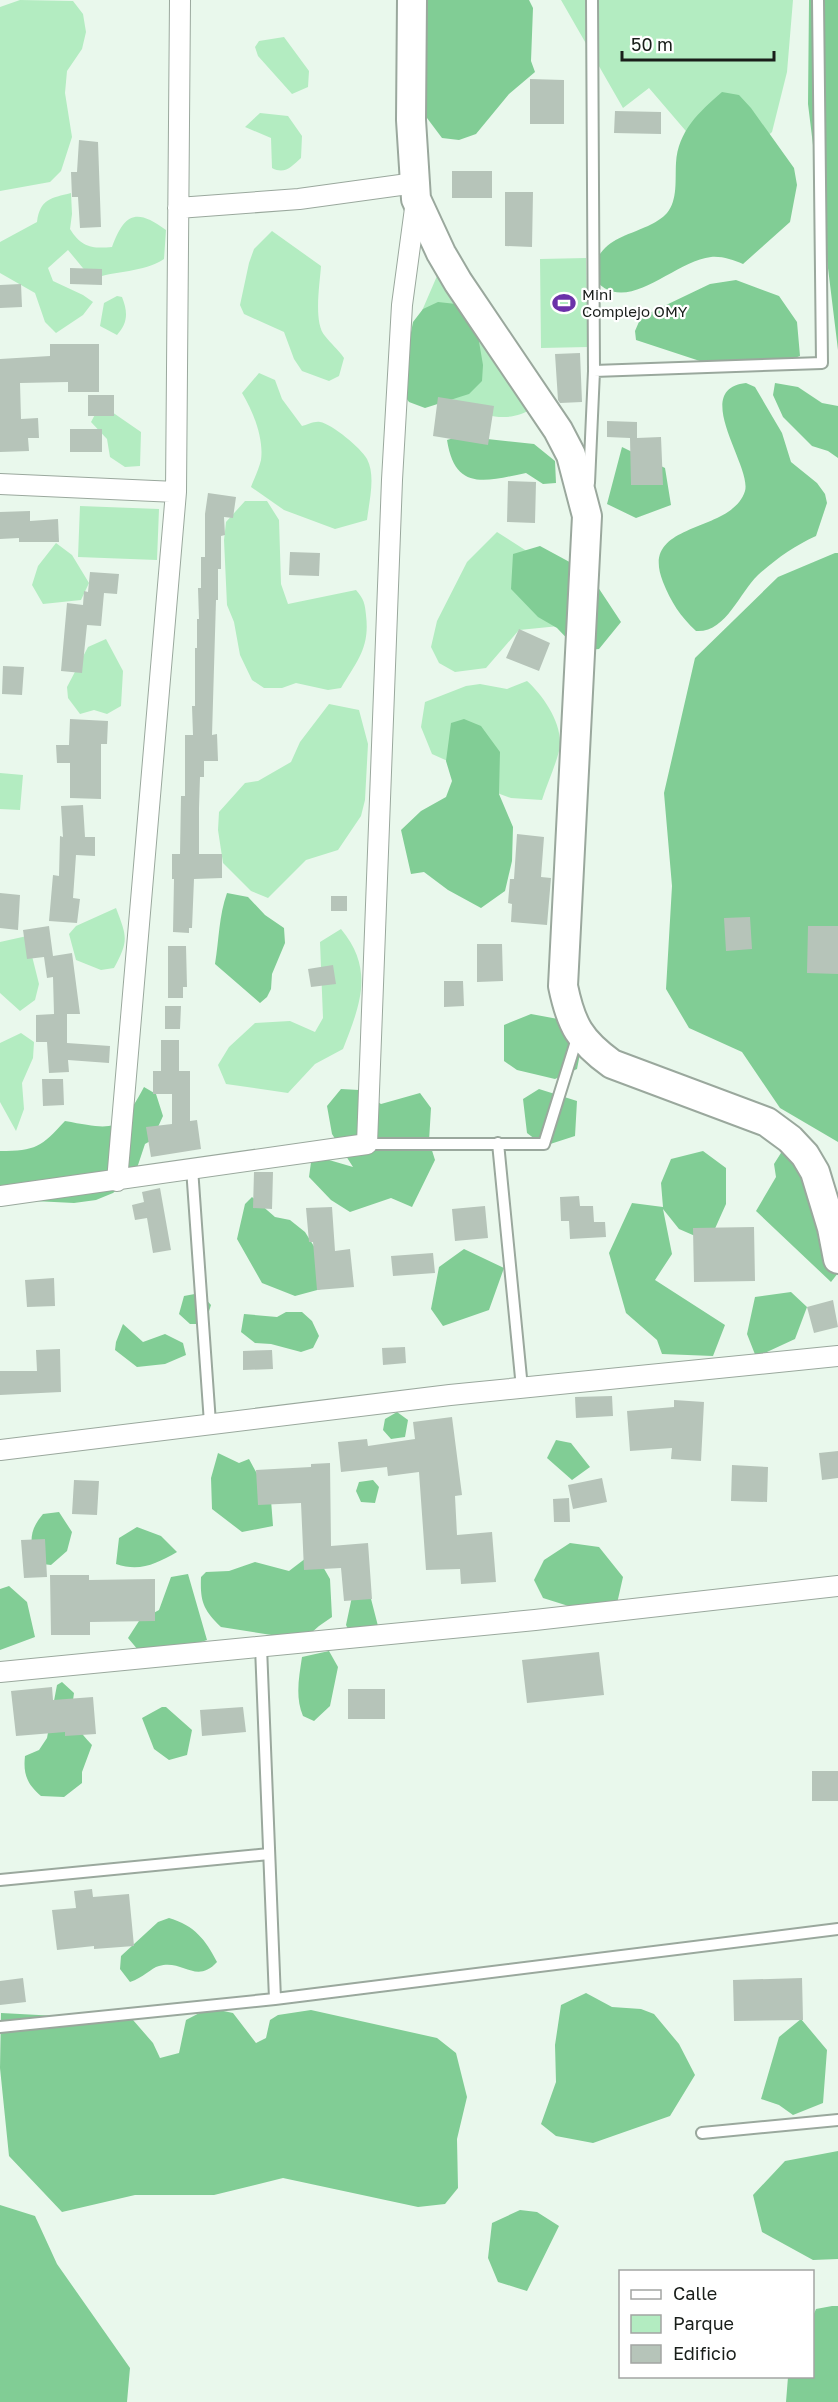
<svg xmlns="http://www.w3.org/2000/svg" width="838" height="2402" font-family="'Golos Text',sans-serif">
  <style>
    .green { fill: #b3ecc1 }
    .forest { fill: #81cd95 }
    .building { fill: #b6c4b9 }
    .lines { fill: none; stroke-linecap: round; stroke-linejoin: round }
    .lane-casing { stroke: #9aa89d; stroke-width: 14 }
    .street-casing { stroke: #9aa89d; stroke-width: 22 }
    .secondary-casing { stroke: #9aa89d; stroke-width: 32 }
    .lane { stroke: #fff; stroke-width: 10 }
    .street { stroke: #fff; stroke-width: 20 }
    .secondary { stroke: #fff; stroke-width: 28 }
    .labels { text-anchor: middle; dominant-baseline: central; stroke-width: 4.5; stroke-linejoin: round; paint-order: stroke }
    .poi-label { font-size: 15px; fill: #191e1a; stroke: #fff; text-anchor: start }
  </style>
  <rect width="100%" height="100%" fill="#e9f8ec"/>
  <path class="green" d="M20 0 73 1 83 14 86 32 82 49 67 71 65 93 72 137 61 171 50 182 0 191V7Z
    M561 0H793L787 72 772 132 729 172 715 165 649 88 623 108Z
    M284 37 309 71 308 87 292 94 258 56 255 47 259 41Z
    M260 113 288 116 302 136 301 158C292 166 285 175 272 168L271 138 245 127Z
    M71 193 72 214 70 229C81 247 92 249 112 247 125 212 137 209 166 230L164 259C143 273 116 270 92 279L68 250 48 268 53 281 83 295 93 302 83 315 56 333 45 322 35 293 0 273V242L37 222C40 199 51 198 71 193Z
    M272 231 321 266C320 283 313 323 325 336 331 344 338 349 344 358L339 376 329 381 302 371 294 359 284 332 244 314 240 305 249 263 254 249Z
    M586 258 588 347 541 348 540 259Z
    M437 276 494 320 542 402C536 406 528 412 521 414 494 424 463 407 438 397L415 327Z
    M117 296 122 297C128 312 128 323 117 335L100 326 104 303Z
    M259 373 275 380 282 399 302 426C307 425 314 421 320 422 332 424 361 448 367 459 376 476 369 502 367 520L335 529 284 510 251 487C254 479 259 469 261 460 264 438 253 411 242 393Z
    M99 407 112 412 141 432 140 466 125 467 110 457 107 439 91 422Z
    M245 501H267L279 520 281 584 288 604 356 590C364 599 365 604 366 615 370 648 357 661 341 688L328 690 296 683 282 688H264L252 680 240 655 234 622 227 605 224 540 226 522Z
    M80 506 159 509 157 560 78 557Z
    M497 532 536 557 559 626 519 630 486 668 455 672 439 663 431 647 437 621 467 562Z
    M56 543 72 555 89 583 81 600 43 604 32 585 38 566Z
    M106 639 123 671 121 706 107 714 94 710 80 714 68 698 67 687 88 647Z
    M527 681C544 696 565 727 559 751 555 767 547 784 542 800L511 798 481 787 452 763 432 754 421 727 425 702 466 686 480 684 507 689Z
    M329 704 359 710 368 744 365 800 361 816 338 850 306 860 268 898 251 891 223 863 218 830 219 812 245 783 258 781 291 762 300 742Z
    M0 773 23 775 20 810 0 809Z
    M116 908C127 937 129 940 114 968L101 970 76 960 69 934 76 926Z
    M341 929C375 970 360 1005 343 1049L315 1064 288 1093 226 1084 218 1065 229 1047 255 1023 290 1021 315 1032 323 1018 320 942Z
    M27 936 39 984 35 1000 20 1011 0 993V942Z
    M21 1033 34 1042 33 1058 22 1083 24 1109 16 1131 0 1102V1043Z"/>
  <path class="forest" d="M423 0H529L533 8 531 61 535 72 509 94 476 134 459 140 442 138 421 110Z
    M809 0H838V350L808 104Z
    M722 92 739 95 751 108 794 168 797 185 790 222 743 264C733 260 722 256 711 257 670 262 622 323 590 273 603 240 618 239 648 226 654 223 663 218 667 213 678 200 675 179 676 163 678 131 699 112 722 92Z
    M736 280 779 296 797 322 800 356 782 363 712 365 636 340 635 331 641 317 710 284Z
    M438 302 456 304 477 330 483 365 482 381 469 394 425 408 409 402 400 389 413 322 423 309Z
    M746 383 755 387 782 433 791 462 817 483 825 494 827 503 816 536C794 546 776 559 758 575 739 593 726 633 696 631 680 616 671 602 663 582 638 520 731 535 745 491 752 466 690 389 746 383Z
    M775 383 798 387 822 403 838 406V458L828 451 812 446 783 417 773 395Z
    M460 436 534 444 555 461 556 483 543 484 526 473C486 481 455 492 447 440Z
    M622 447 665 468 671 505 636 518 607 504Z
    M540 546 588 572 621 622 599 649 579 651 557 628 538 617 511 589 513 554Z
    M835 553H838V1142L780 1108 742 1052 689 1028 666 989 672 886 664 793 695 658 778 577Z
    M464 719 481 726 500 752 499 794 513 827 512 861 505 891 481 908 448 890 424 872 411 874 401 830 421 811 446 797 452 781 446 761 451 723Z
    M227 893 248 897 265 915 284 928 285 943 272 974 271 989 267 997 260 1003 215 964C219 940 219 915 227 893Z
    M531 1014 558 1019 581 1049 577 1069 555 1079 517 1070 504 1061V1025Z
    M144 1087 156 1094 163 1116 152 1140 145 1144 135 1174 113 1193 96 1200 74 1203 34 1201 0 1195V1151C36 1151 41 1147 65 1121 115 1130 119 1133 144 1087Z
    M341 1089 359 1090 381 1104 420 1093 431 1108 429 1141 435 1160 412 1207 391 1198 350 1212 331 1200 309 1177 312 1155 353 1167 332 1134 327 1106Z
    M539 1089 577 1101 575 1136 544 1146 527 1133 523 1099Z
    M791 1137 838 1241V1273L831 1282 756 1211 776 1177 774 1164Z
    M703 1151 726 1168V1204L709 1242 679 1229 663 1209 672 1254 655 1280 725 1325 713 1356 662 1354 657 1340 626 1313 609 1253 632 1203 663 1207 661 1183 671 1159Z
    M252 1197 275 1217 290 1220 305 1232 315 1248 321 1289 295 1296 262 1283 237 1239 245 1204Z
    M464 1249 504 1268 489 1310 443 1326 431 1309 439 1267Z
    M791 1292 807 1307 795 1339 756 1357 747 1334 755 1297Z
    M200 1293 211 1305 205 1324H190L179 1314 184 1296Z
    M286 1312H302L312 1321 319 1336 313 1348 301 1352 271 1344 255 1343 241 1332 244 1314 277 1317Z
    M123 1324 143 1342 165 1334 183 1343 186 1355 165 1364 137 1367 115 1350 116 1342Z
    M397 1412 408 1420 405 1437 391 1439 383 1430 385 1419Z
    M556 1440 571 1443 590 1467 572 1480 547 1458Z
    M218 1453 239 1463 249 1459 271 1500 273 1526 242 1532 212 1509 211 1478Z
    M373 1480 379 1487 375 1503 361 1502 356 1491 359 1482Z
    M59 1512 72 1532 67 1551 51 1565 34 1563C31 1541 28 1532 43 1514Z
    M137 1527 161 1536 177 1552C156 1564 140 1572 116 1564L119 1538Z
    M570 1543 599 1547 623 1577 616 1608 578 1609 543 1598 534 1580 544 1560Z
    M310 1555 318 1558 330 1579 332 1617 319 1626 303 1640 221 1627C203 1610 200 1601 201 1577L206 1572 229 1571 255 1562 289 1571Z
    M188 1574 207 1640 169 1653 149 1663 128 1638 139 1621 159 1610 171 1577Z
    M9 1586 27 1602 35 1637 0 1650V1589Z
    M353 1592 370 1595 378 1626 349 1631 346 1625Z
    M329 1651 338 1667 330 1706 314 1721 303 1716C295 1697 299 1677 302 1657Z
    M62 1682 74 1693C70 1721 74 1725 92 1745L82 1772V1783L64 1797 41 1796C27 1784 23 1774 25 1756L39 1750 47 1738 57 1685Z
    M162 1707H166L192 1730 187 1755 169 1760 154 1749 142 1718Z
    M169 1918C195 1926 205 1939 217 1962 196 1985 183 1959 159 1966 151 1968 143 1978 130 1982L120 1969 121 1956 158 1922Z
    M586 1993 612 2007 641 2009 654 2014 679 2044 695 2075 670 2116 593 2143 556 2136 541 2124 556 2082 555 2045 561 2005Z
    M209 2008 233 2013 256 2043 266 2038 270 2020 278 2015 311 2010 437 2038 456 2053 467 2097 457 2139 458 2188 445 2204 418 2207 283 2178 214 2195H135L62 2212 9 2156 0 2068 1 2013 133 2020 153 2043 160 2058 179 2053 186 2020Z
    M801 2019 827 2050 823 2103 793 2115 779 2105 761 2099 779 2037Z
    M838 2151V2259L813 2260 762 2232 753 2195 785 2161Z
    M0 2205 35 2216 57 2264 130 2368 127 2402H0Z
    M520 2210 537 2212 559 2226 527 2291 498 2282 488 2258 492 2223Z
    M832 2306H838V2402H786L788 2377 812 2376 813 2316 816 2309Z"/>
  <path class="building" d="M530 79 564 80V124H530Z
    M615 111 661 112V134L614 133Z
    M79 140 98 142 101 227 80 228 78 197H72L71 172H77Z
    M452 171H492V198H452Z
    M505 192H533L532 247 505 246Z
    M70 268 102 269V285L70 284Z
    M21 284 22 307 0 308V285Z
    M50 344H99V392H68V382L20 383 21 419 38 418 39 438H28L29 451 0 452V359L50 356Z
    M580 353 582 402 560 403 558 400 555 354Z
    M88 395H114V416H88Z
    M438 397 494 406 488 445 433 436Z
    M607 421 637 422V438L661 437 663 485H631L630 438 607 437Z
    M70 429H102V452H70Z
    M508 481 536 482 535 523 507 522Z
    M208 493 236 497 233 518 224 517 225 535 221 536V569H218V600H216L212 735 217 734 218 761H204V777H200L199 808V854H222V878L194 879 192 928H189V933L173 932 174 879H172V854H180L181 796H185V735H193L192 706H195V648H197V619H199L198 588H201V557H205V514Z
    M30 511V521L58 519 59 542H19V538L0 539V512Z
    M290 552 320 553 319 576 289 575Z
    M90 572 119 574 117 594 104 593 101 626 87 625 82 673 61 671 67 603 83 605 84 591 88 592Z
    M519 629 550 643 539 671 506 658Z
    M3 666 24 667 22 695 2 694Z
    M70 719 108 721 107 744H101V799L70 798V763H57L56 745H69Z
    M83 805 85 837H95V856L76 855 73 898 80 899 77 923 49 921 53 875 59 876 60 836 63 837 61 806Z
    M517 834 544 837 541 877 551 878 547 925 511 922 512 904 508 903 510 879H514Z
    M0 893 20 895 18 930 0 928Z
    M331 896H347V911H331Z
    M750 917 752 949 726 951 724 918Z
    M49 926 53 956 72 953 80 1014H67V1043L110 1046 109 1063 68 1060 69 1072 49 1073 47 1042H36V1015L54 1014 53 977 47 978 44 957 27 959 23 930Z
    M808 926H838V974L807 973Z
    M477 944H502L503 981 477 982Z
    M168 946H186L187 987H183V998H168Z
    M333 965 336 984 311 987 308 969Z
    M444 981H463L464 1006 444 1007Z
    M165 1006H181L180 1029H165Z
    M161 1040H179V1071H190V1121L197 1120 201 1149 151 1157 146 1127 172 1124V1094H153V1071H161Z
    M42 1079H63L64 1105 43 1106Z
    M254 1172H273L272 1209 253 1208Z
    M160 1188 171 1250 153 1253 147 1218 135 1220 132 1205 144 1202 142 1192Z
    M579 1196 580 1206H593L594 1222H605L606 1237 570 1239 569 1221H561L560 1197Z
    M485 1206 488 1238 455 1241 452 1209Z
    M332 1207 335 1251 350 1249 354 1287 317 1290 313 1242H309L306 1208Z
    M754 1227 755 1281 694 1282 693 1228Z
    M433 1253 435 1273 393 1276 391 1256Z
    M54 1278 55 1306 27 1307 25 1280Z
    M833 1300 838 1327 814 1333 807 1307Z
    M405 1347 406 1363 383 1365 382 1348Z
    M60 1349 61 1392 0 1395V1371H37L36 1350Z
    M272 1350 273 1369 243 1370V1351Z
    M612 1396 613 1416 576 1418 575 1397Z
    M674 1400 704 1402 701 1461 671 1459 672 1448 630 1451 627 1411 674 1407Z
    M452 1417 462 1495 455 1496 457 1535 492 1532 496 1582 461 1584 460 1569 426 1570 419 1472 388 1476 387 1467 341 1472 338 1442 367 1439 368 1446 415 1439 413 1422Z
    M838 1451V1478L822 1480 819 1453Z
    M330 1463 331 1546 368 1543 372 1599 344 1601 341 1568 304 1570 301 1503 258 1505 256 1470 311 1467V1464Z
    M732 1465 768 1467 767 1502 731 1501Z
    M602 1478 607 1502 573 1509 568 1485Z
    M74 1480 99 1481 97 1515 72 1514Z
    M569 1498 570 1522H554L553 1499Z
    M45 1539 47 1577 24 1578 21 1540Z
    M50 1575H89V1580L155 1579V1621L90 1622V1635H51Z
    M599 1652 604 1695 527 1703 522 1660Z
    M52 1687 53 1700 93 1697 96 1734 65 1736V1732L16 1736 11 1691Z
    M348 1689H385V1719H348Z
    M243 1707 246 1732 202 1736 200 1710Z
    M812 1771H838V1801H812Z
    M92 1889 93 1897 129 1894 134 1946 94 1949V1946L57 1950 52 1910 76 1908 74 1891Z
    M23 1978 26 2002 0 2005V1981Z
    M802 1978 803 2020 734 2021 733 1980Z"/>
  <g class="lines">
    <g class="lane-casing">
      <path id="lane" d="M594 371 822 363 818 0
        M589 483 594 371 592 0
        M498 1143 522 1388
        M367 1144H544L578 1035
        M192 1168 210 1423
        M261 1647 275 1999
        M0 1880 269 1854
        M0 2027 275 1999 838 1929
        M702 2133 838 2120"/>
    </g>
    <g class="street-casing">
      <path id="street" d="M178 208 299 199 415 183
        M0 484 176 492
        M117 1181 176 492 180 0
        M0 1196 367 1144 392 480 402 305 416 201
        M0 1450 450 1395 838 1356
        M0 1672 535 1620 838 1586"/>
    </g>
    <g class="secondary-casing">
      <path id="secondary" d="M412 0 411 120 416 199 441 253 458 282 558 430 571 455 587 516 563 986C571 1025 580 1041 612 1064L767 1122 790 1139 805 1155 815 1172 832 1228 838 1259"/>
    </g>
    <use href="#lane" class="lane"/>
    <use href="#street" class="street"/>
    <use href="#secondary" class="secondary"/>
  </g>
  <defs>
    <g id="stadium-bare" transform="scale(1.8)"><path d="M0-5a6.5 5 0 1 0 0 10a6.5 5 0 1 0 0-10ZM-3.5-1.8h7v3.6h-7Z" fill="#6b32a9" stroke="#fff" stroke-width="2.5" paint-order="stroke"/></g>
  </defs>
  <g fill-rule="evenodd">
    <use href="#stadium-bare" x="564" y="303"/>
  </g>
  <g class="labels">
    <g class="poi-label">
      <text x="582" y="294">Mini<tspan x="582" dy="17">Complejo OMY</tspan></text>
    </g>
  </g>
  <rect x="619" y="2270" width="195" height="108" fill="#ffffff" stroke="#a3a5a3" stroke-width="1.5"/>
  <rect x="631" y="2290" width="30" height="9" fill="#ffffff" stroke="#a3a5a3" stroke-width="1.5"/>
  <text x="673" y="2300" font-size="18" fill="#191e1a">Calle</text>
  <rect x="631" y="2315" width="30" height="18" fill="#b3ecc1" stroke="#a3a5a3" stroke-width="1.5"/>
  <text x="673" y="2330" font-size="18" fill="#191e1a">Parque</text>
  <rect x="631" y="2345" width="30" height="18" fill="#b6c4b9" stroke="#a3a5a3" stroke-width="1.5"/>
  <text x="673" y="2360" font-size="18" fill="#191e1a">Edificio</text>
  <path d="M622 51v9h152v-9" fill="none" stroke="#191e1a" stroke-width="3"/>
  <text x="631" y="51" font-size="18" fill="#191e1a" stroke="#ffffff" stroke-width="4.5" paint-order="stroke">50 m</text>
</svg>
